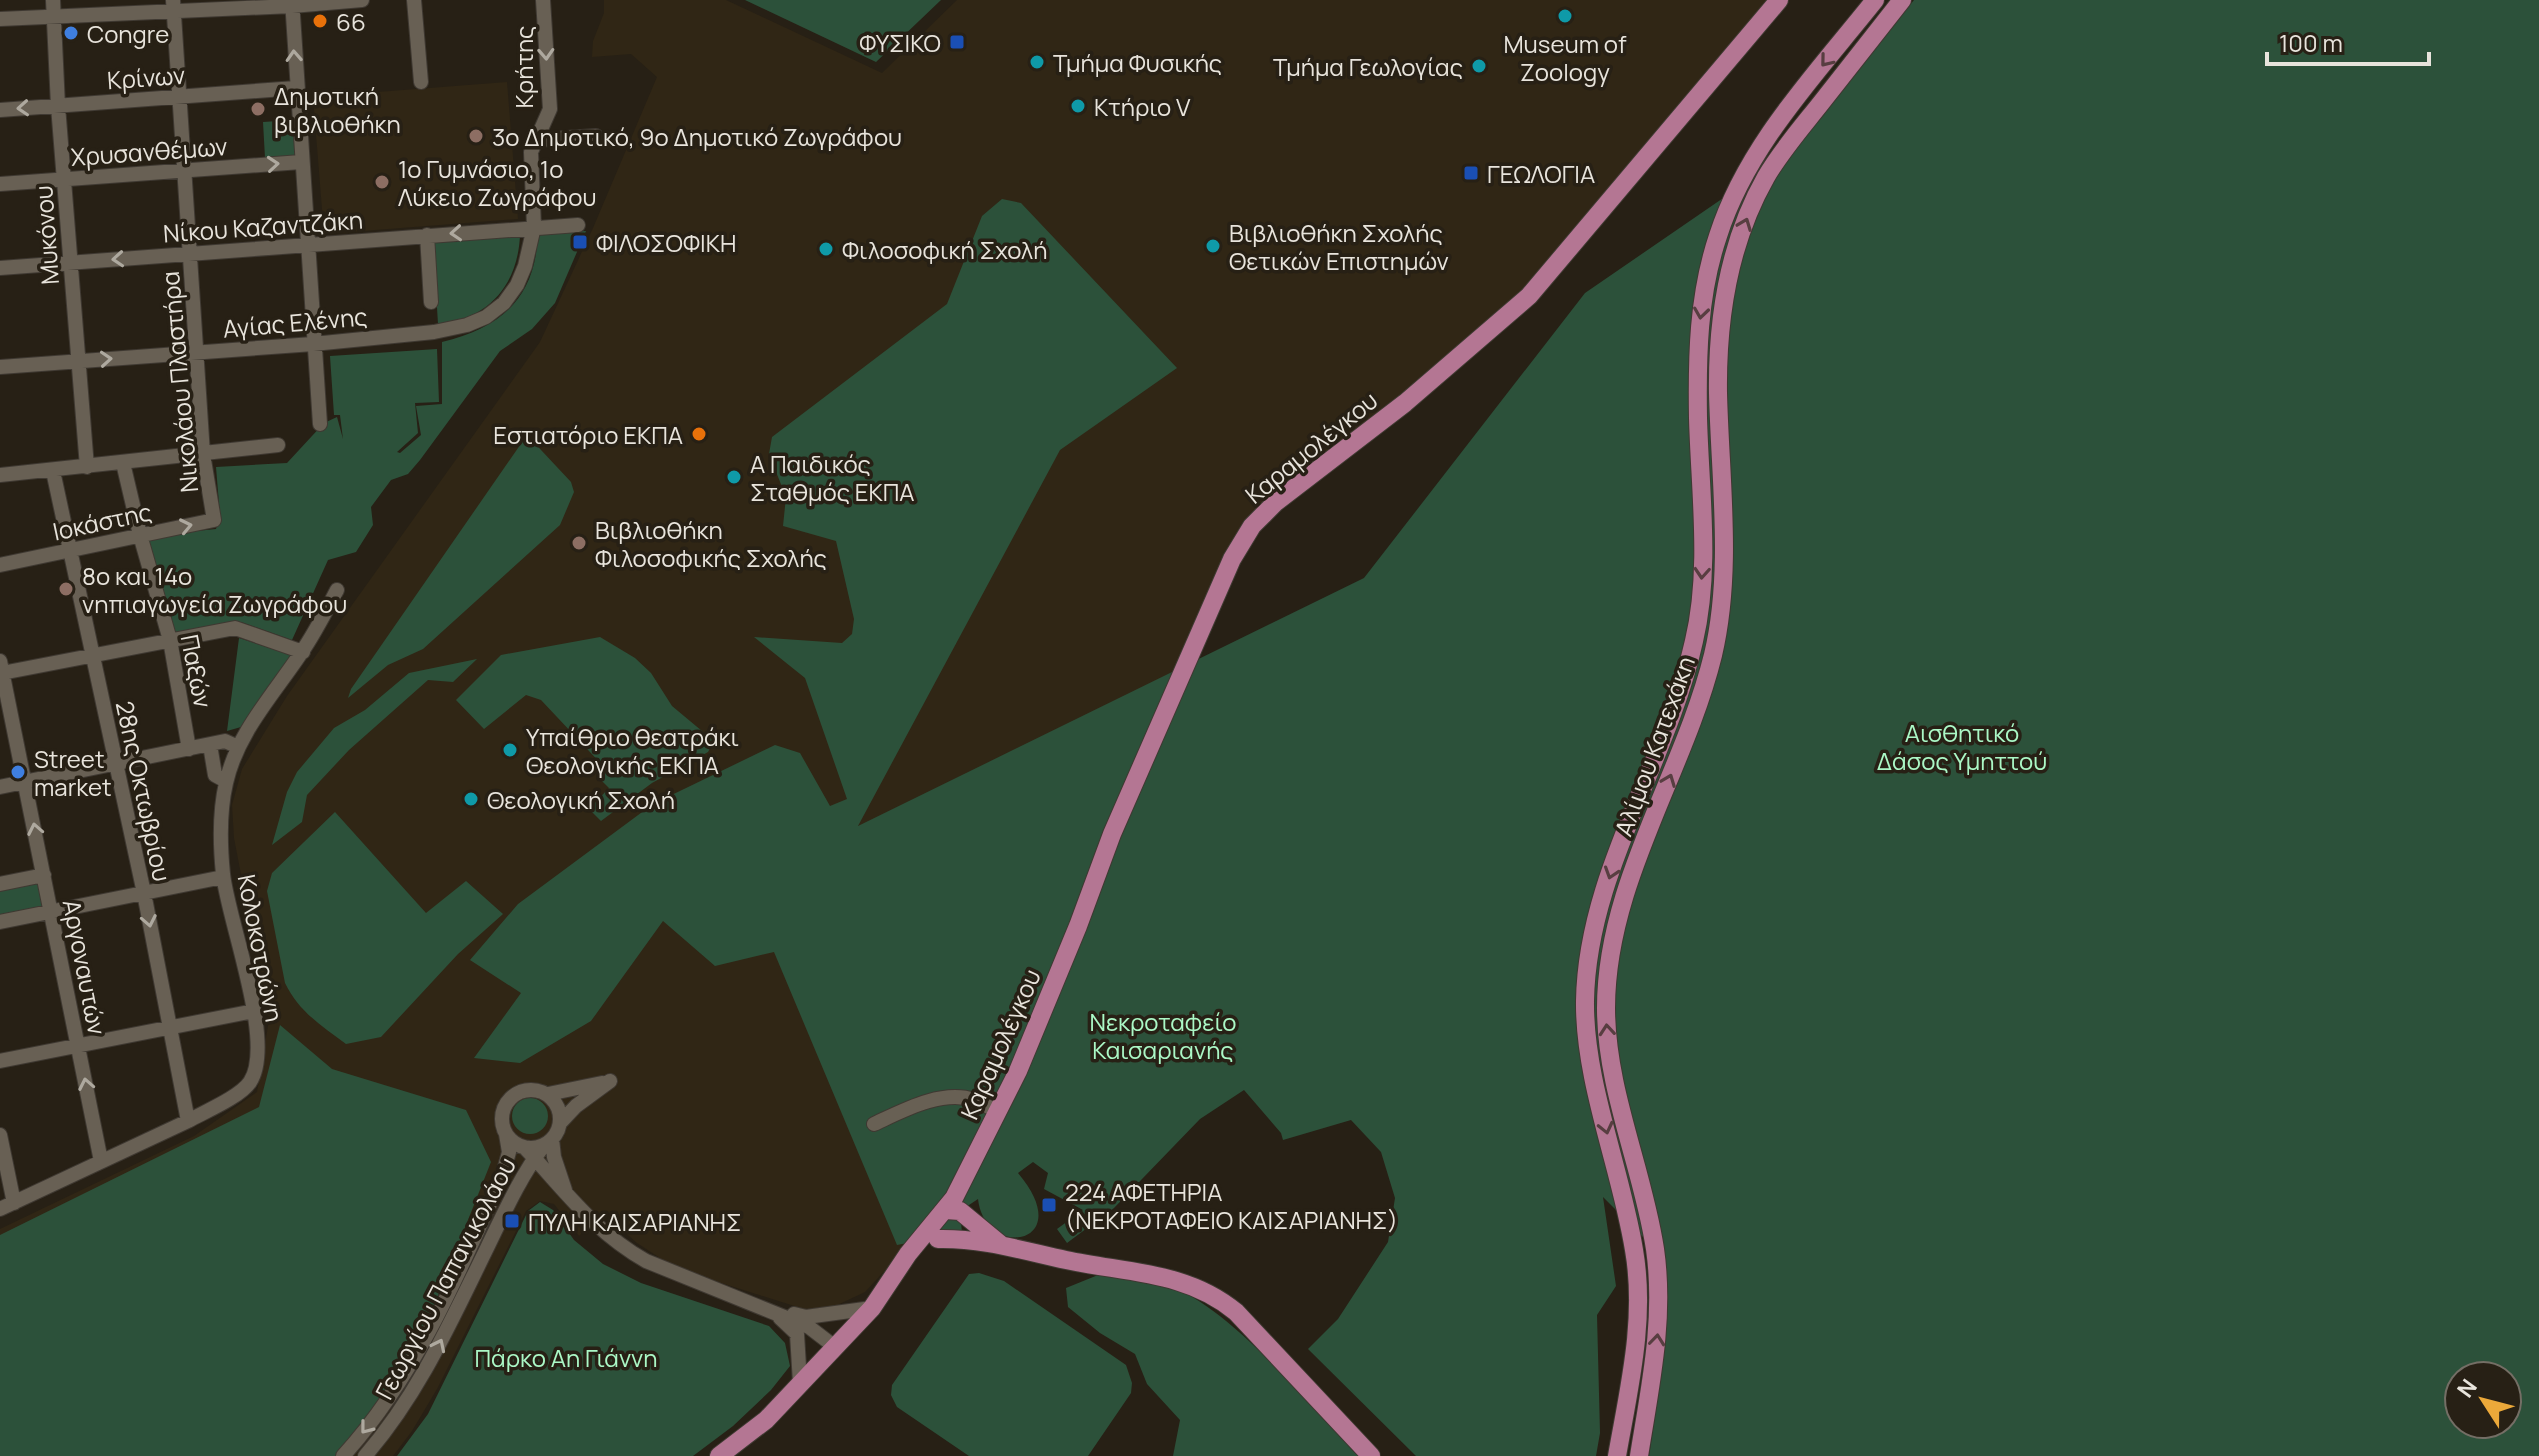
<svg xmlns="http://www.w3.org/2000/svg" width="2539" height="1456" font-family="Manrope,sans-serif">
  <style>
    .built { fill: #302615 }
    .green { fill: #2c513a; fill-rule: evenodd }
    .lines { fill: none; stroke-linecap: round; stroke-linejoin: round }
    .minor-casing { stroke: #3f3932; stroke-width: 16 }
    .major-casing { stroke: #3f3932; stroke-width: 20 }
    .minor { stroke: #686054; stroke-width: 14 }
    .major { stroke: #b47693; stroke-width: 18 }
    .oneway { stroke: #aea99f }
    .oneway2 { stroke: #583e41 }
    .culture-dot { fill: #0f9aa8; stroke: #272015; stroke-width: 3 }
    .food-dot { fill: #e8710a; stroke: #272015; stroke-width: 3 }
    .shop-dot { fill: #3f7fe0; stroke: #272015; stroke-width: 3 }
    .transit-dot { fill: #1a4fb4; stroke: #272015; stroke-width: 3 }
    .education-dot { fill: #8d6e63; stroke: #272015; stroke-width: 3 }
    .labels { text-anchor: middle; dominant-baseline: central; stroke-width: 7; stroke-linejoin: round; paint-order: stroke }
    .poi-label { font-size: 24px; fill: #e8e4dc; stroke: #272015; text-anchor: start }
    .street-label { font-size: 24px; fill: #e8e4dc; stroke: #272015 }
    .park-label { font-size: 24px; fill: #abf8c6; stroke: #272015 }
  </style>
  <rect width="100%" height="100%" fill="#272015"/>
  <path class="built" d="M604 0H726L882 73 957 0H1769L1495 325 1246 526 941 1210 865 1292 833 1307 804 1309 677 1269 637 1243 602 1212 579 1236 554 1204 540 1201 526 1211 437 1389 412 1431 393 1456H0V1229L194 1136 257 1092 269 1020 234 838 232 805 242 769 287 696 540 342 593 228 657 77 631 54 592 57 593 41 604 13Z
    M507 82 518 219 324 234 313 97Z"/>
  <path class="green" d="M745 0H941L876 62Z
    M1914 0H2539V1456H1649L1661 1377 1664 1308 1660 1254 1603 1197 1616 1286 1597 1315 1600 1433 1596 1456H1416L1308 1349 1338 1319 1388 1242 1395 1198 1381 1152 1351 1120 1283 1140 1281 1133 1244 1090 1200 1119 1114 1208 1067 1243 1057 1229 1083 1210 1044 1189 1048 1173 1033 1162 1018 1173C1079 1245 985 1261 978 1199L960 1211 962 1233 897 1245 774 952 715 966 663 921 591 1021 520 1063 474 1058 521 993 470 960 518 904 653 804 775 745 800 753 830 806 847 799 805 678 754 637 842 643 852 634 854 619 836 541 783 526 786 497 769 454 772 437 947 304 982 216 1002 199 1021 203 1177 368 1060 450 858 826 1364 578 1585 293 1796 148ZM2459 1376H2507V1424H2459Z
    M293 120 296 156 265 158 263 122Z
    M586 231 555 303 532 329 500 351 420 460 408 474 391 480 371 507 373 525 356 552 328 560 292 640 241 622 174 633 146 536 216 529 220 516 216 467 287 463 324 423 337 417 343 439 340 415H334L330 356 437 349 439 402 415 403 418 433 397 452 400 453 421 435 416 406 442 404V342C502 327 536 298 538 232Z
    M520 235C518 285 488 320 438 324L433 242Z
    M527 435 571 482 574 492 560 525 423 649 388 665 348 698 351 689Z
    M600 637 635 658 651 673 672 706 714 741 708 752 652 783 601 821 589 809 609 788 597 776 605 768 541 700 526 695 484 729 456 700 501 655Z
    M239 638 291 655 241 727 227 731Z
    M477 659 453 682 428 680 349 750 307 795 302 822 272 845 287 792 297 772 334 728 365 710 409 673Z
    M335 812 426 913 466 881 503 914 458 954 381 1037 346 1044C322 1026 299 1012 285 983L267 891 272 873Z
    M44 875 51 912 0 922V884Z
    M280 1025 332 1069 466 1110 491 1162 433 1308 401 1375 337 1456H0V1235L259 1107Z
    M512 1116a18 18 0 1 1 36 0a18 18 0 1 1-36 0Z
    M540 1202 553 1210 574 1240 603 1264 641 1283 769 1326 785 1343 790 1366 771 1390 733 1426 693 1456H397L428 1414 528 1211Z
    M979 1273 1004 1281 1126 1365 1132 1383 1131 1393 1088 1456H969L897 1407 891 1395 892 1385 969 1274Z
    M1103 1273C1120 1276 1140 1276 1157 1281 1226 1300 1309 1404 1358 1456H1173L1180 1420 1147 1384 1135 1354 1100 1333 1068 1307 1066 1288Z"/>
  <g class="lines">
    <g class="minor-casing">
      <path id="minor" d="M53 0 58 106 87 467
        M292 0 320 424
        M414 0 421 82
        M0 19 292 6 362 0
        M0 110 296 88
        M536 140 596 136
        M0 184 301 162
        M427 235 431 302
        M0 268 578 225
        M0 367 313 344 434 332 467 325 486 317 504 303 517 285 525 266 534 227 531 152 550 109 543 0
        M123 463 140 535 170 640 189 749
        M53 471 144 893 188 1121
        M0 475 278 445
        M0 565 214 520 203 454 173 0
        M0 661 101 1161
        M2 673 235 628 303 652
        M210 745 215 775 226 781
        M0 787 225 741 238 747
        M0 884 44 875
        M0 922 223 877
        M0 1061 254 1011
        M502 1119a29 29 0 1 1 58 0a29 29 0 1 1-58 0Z
        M548 1094 602 1083
        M560 1123 576 1106 610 1081
        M874 1124C902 1111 942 1089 974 1100 982 1103 990 1108 997 1111
        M0 1135 14 1203
        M552 1139 554 1157 565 1190
        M524 1147C565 1190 593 1231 646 1261L809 1327 835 1347
        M0 1209 188 1121C204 1112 240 1097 250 1082 276 1043 228 921 223 874 220 844 219 813 226 783 237 733 273 695 301 653 315 633 326 611 337 590
        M794 1314 806 1317 872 1308
        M780 1318 797 1334 800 1383
        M343 1456C416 1376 459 1273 503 1174L509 1152 506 1134
        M365 1456C419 1394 451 1321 487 1248 504 1213 520 1177 544 1145"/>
    </g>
    <g class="major-casing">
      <path id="major" d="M946 1210 960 1211 1000 1244
        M938 1239C982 1238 1024 1251 1066 1260 1126 1273 1187 1271 1236 1312L1371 1456
        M719 1456 766 1420 872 1308 908 1254 954 1198 1018 1071 1078 926 1112 834 1232 559 1252 526 1276 502 1405 403 1529 296 1779 0
        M1617 1456C1629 1388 1646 1319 1634 1250 1621 1169 1584 1082 1585 1001 1587 873 1667 763 1694 641 1711 569 1700 492 1698 418 1697 357 1698 295 1718 236 1747 145 1817 73 1875 0
        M1639 1456C1650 1387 1665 1319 1655 1249 1643 1169 1606 1090 1606 1008 1606 883 1684 773 1713 655 1733 570 1720 479 1718 393 1717 319 1729 242 1766 177 1781 151 1802 127 1821 103 1848 69 1875 34 1902 0"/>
    </g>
    <use href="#minor" class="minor"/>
    <use href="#major" class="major"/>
  </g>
  <defs><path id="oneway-chevron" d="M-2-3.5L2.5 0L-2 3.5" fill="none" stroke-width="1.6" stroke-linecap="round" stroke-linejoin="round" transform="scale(2)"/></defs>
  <g class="oneway">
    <use href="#oneway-chevron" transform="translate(546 54) rotate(87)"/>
    <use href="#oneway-chevron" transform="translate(294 56) rotate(-93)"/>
    <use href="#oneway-chevron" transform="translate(23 108) rotate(176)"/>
    <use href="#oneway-chevron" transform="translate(273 164) rotate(-5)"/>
    <use href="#oneway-chevron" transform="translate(456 233) rotate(176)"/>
    <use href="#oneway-chevron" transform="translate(118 259) rotate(176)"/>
    <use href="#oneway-chevron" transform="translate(106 359) rotate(-4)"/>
    <use href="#oneway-chevron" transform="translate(186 526) rotate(-12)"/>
    <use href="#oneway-chevron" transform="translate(35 829) rotate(-101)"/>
    <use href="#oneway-chevron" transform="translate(149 921) rotate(79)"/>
    <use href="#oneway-chevron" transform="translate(86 1084) rotate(-101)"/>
    <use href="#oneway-chevron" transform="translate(439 1345) rotate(-64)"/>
    <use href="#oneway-chevron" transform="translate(366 1428) rotate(128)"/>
  </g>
  <g class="oneway2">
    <use href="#oneway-chevron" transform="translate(1826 61) rotate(129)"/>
    <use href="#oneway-chevron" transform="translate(1745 224) rotate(-69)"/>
    <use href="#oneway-chevron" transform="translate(1701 313) rotate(98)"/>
    <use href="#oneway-chevron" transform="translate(1702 573) rotate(94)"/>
    <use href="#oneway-chevron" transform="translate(1669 780) rotate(-69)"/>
    <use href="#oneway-chevron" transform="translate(1611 873) rotate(108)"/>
    <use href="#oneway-chevron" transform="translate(1607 1030) rotate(-95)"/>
    <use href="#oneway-chevron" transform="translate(1606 1128) rotate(77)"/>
    <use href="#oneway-chevron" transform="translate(1657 1340) rotate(-84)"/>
  </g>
  <g class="culture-dot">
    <circle cx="1565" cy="16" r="8"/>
    <circle cx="1037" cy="62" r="8"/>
    <circle cx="1479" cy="66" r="8"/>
    <circle cx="1078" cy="106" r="8"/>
    <circle cx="1213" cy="246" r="8"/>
    <circle cx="826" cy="249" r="8"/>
    <circle cx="734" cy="477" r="8"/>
    <circle cx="510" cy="750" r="8"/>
    <circle cx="471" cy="799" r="8"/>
  </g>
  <g class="food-dot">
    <circle cx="320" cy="21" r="8"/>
    <circle cx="699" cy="434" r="8"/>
  </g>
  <g class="shop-dot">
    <circle cx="71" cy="33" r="8"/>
    <circle cx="18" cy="772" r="8"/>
  </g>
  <g class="transit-dot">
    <rect x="949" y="34" width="16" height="16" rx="4"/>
    <rect x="1463" y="165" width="16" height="16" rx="4"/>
    <rect x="572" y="234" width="16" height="16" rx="4"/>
    <rect x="1041" y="1197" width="16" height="16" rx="4"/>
    <rect x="504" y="1213" width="16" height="16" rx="4"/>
  </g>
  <g class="education-dot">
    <circle cx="258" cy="109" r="8"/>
    <circle cx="476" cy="136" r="8"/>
    <circle cx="382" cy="182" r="8"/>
    <circle cx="579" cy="543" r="8"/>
    <circle cx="66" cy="589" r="8"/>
  </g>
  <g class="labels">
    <g class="poi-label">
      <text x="336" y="21">66</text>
      <text x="87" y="33">Congre</text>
      <text x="941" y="42" text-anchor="end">ΦΥΣΙΚΟ</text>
      <text x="1565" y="43" text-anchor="middle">Museum of<tspan x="1565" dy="28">Zoology</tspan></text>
      <text x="1053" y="62">Τμήμα Φυσικής</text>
      <text x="1463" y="66" text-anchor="end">Τμήμα Γεωλογίας</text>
      <text x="274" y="95">Δημοτική<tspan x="274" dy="28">βιβλιοθήκη</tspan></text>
      <text x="1094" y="106">Κτήριο V</text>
      <text x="492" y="136">3ο Δημοτικό, 9ο Δημοτικό Ζωγράφου</text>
      <text x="398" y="168">1ο Γυμνάσιο, 1ο<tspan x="398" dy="28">Λύκειο Ζωγράφου</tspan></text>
      <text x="1487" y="173">ΓΕΩΛΟΓΙΑ</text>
      <text x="1229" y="232">Βιβλιοθήκη Σχολής<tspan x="1229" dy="28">Θετικών Επιστημών</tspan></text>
      <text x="596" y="242">ΦΙΛΟΣΟΦΙΚΗ</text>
      <text x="842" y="249">Φιλοσοφική Σχολή</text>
      <text x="683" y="434" text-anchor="end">Εστιατόριο ΕΚΠΑ</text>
      <text x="750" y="463">Α Παιδικός<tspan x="750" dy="28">Σταθμός ΕΚΠΑ</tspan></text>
      <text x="595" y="529">Βιβλιοθήκη<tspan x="595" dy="28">Φιλοσοφικής Σχολής</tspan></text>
      <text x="82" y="575">8ο και 14ο<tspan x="82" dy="28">νηπιαγωγεία Ζωγράφου</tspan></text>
      <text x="526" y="736">Υπαίθριο θεατράκι<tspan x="526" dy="28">Θεολογικής ΕΚΠΑ</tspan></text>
      <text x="34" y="758">Street<tspan x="34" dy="28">market</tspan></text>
      <text x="487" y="799">Θεολογική Σχολή</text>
      <text x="1065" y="1191">224 ΑΦΕΤΗΡΙΑ<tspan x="1065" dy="28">(ΝΕΚΡΟΤΑΦΕΙΟ ΚΑΙΣΑΡΙΑΝΗΣ)</tspan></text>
      <text x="528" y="1221">ΠΥΛΗ ΚΑΙΣΑΡΙΑΝΗΣ</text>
    </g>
    <g class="street-label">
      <text transform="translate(523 67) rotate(-90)">Κρήτης</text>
      <text transform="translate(146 77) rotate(-4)">Κρίνων</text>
      <text transform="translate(149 151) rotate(-4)">Χρυσανθέμων</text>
      <text transform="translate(263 226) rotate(-4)">Νίκου Καζαντζάκη</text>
      <text transform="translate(46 235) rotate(-94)">Μυκόνου</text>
      <text transform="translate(295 322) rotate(-5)">Αγίας Ελένης</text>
      <text transform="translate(179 382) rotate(-95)">Νικολάου Πλαστήρα</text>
      <text transform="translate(1311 447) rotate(-39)">Καραμολέγκου</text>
      <text transform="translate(102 521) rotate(-12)">Ιοκάστης</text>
      <text transform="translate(197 671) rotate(79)">Παξών</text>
      <text transform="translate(1654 746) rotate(-70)">Αλίμου Κατεχάκη</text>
      <text transform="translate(144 791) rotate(78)">28ης Οκτωβρίου</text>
      <text transform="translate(261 948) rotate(79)">Κολοκοτρώνη</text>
      <text transform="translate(85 967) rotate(79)">Αργοναυτών</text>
      <text transform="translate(1000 1044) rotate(-66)">Καραμολέγκου</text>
      <text transform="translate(445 1278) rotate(-62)">Γεωργίου Παπανικολάου</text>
    </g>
    <g class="park-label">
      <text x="1962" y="732">Αισθητικό<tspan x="1962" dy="28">Δάσος Υμηττού</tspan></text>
      <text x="1163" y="1021">Νεκροταφείο<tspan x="1163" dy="28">Καισαριανής</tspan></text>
      <text x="566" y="1357">Πάρκο Αη Γιάννη</text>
    </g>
  </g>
  <g transform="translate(2483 1400) rotate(306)"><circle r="38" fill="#272015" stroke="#746e65" stroke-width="2"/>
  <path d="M0-6L14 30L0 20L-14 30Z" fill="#eca93a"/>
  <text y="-12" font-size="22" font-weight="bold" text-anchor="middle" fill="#e8e4dc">N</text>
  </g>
  <path d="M2267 52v12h162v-12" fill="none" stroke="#e8e4dc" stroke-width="4"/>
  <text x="2279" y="52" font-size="24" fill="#e8e4dc" stroke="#272015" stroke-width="6" paint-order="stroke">100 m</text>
</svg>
